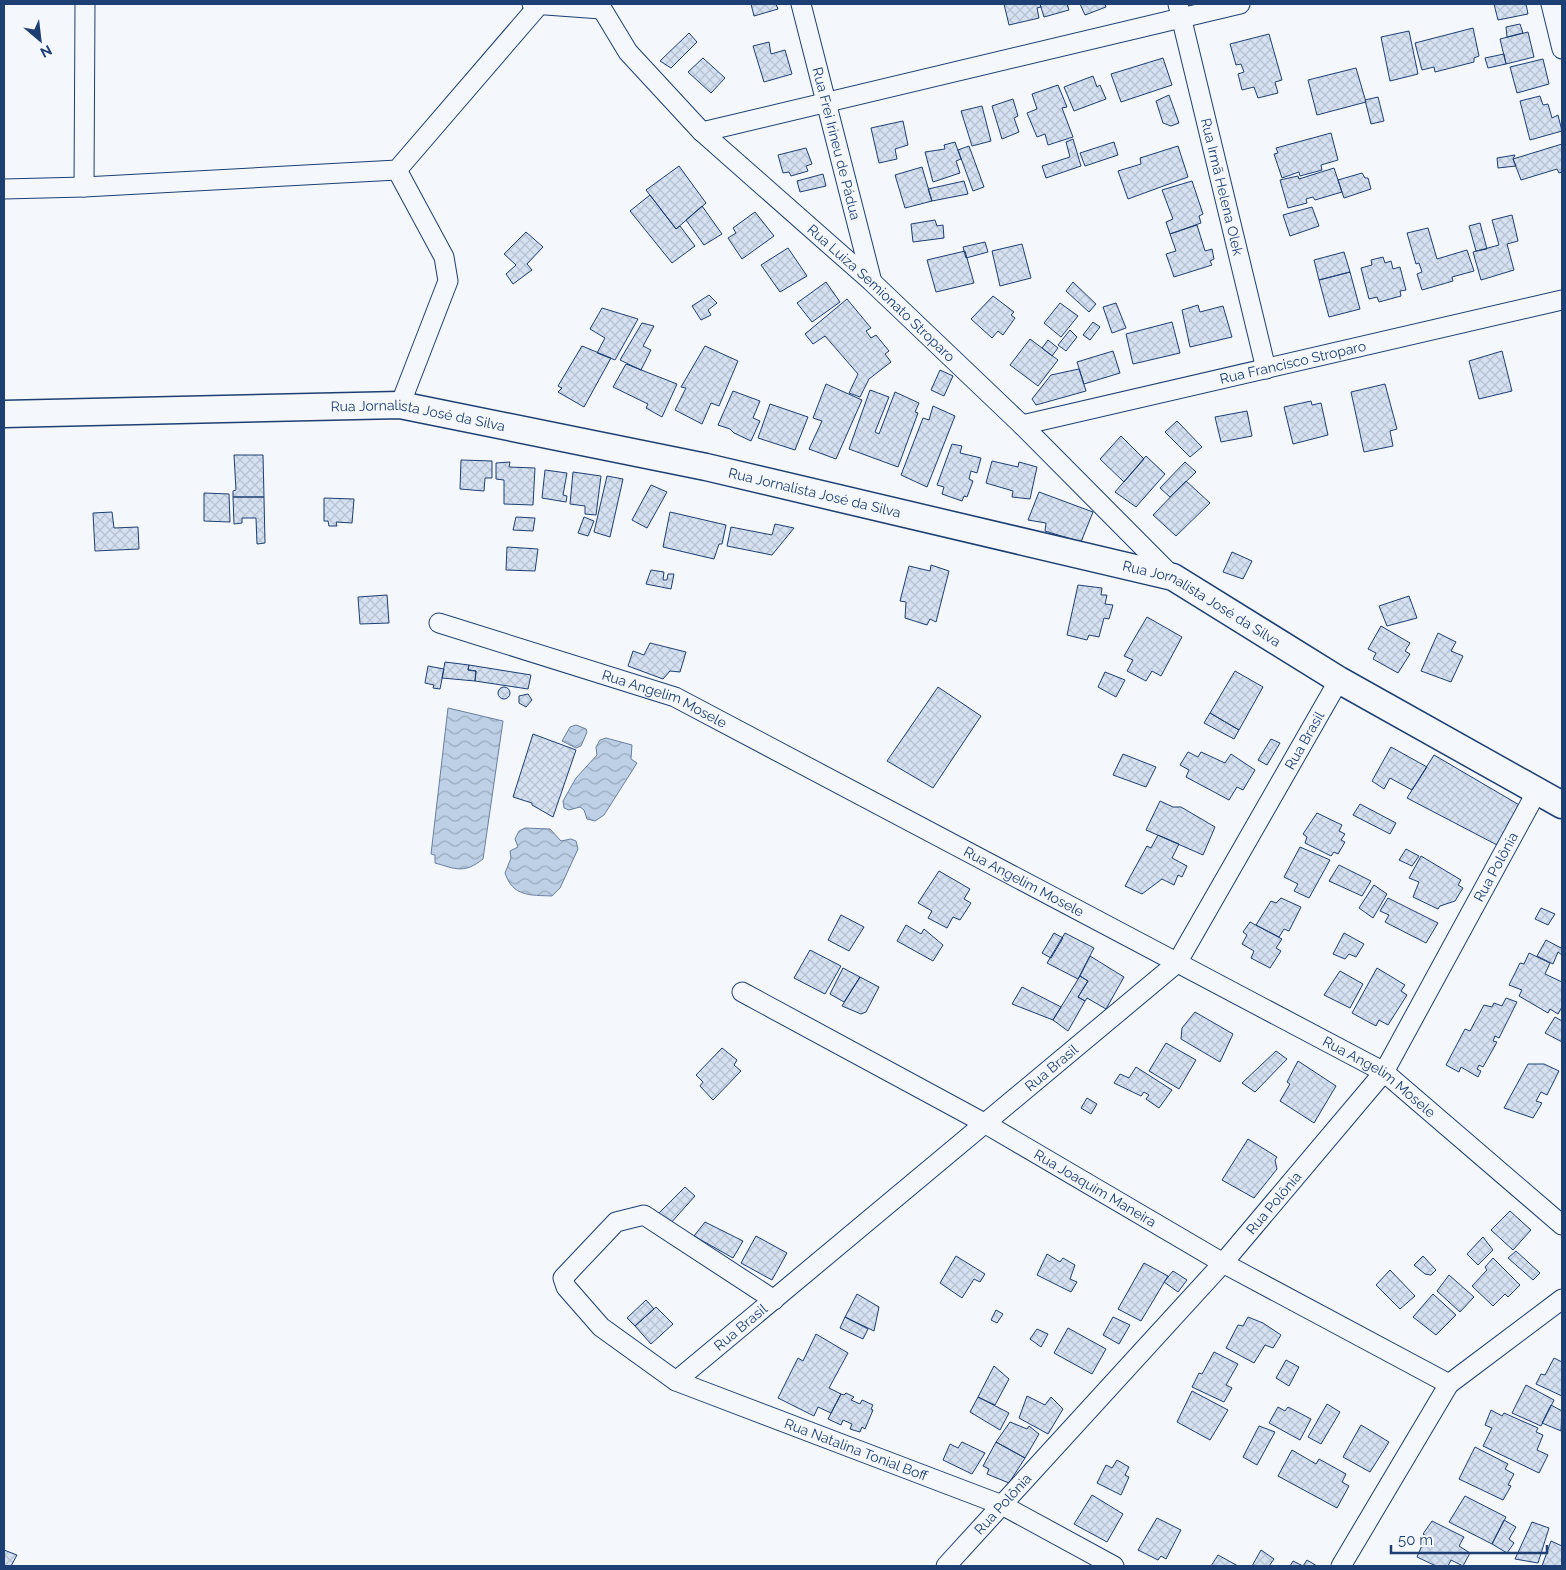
<svg xmlns="http://www.w3.org/2000/svg" width="1566" height="1570" font-family="Raleway,sans-serif">
  <style>
    .water { fill: url(#water-waves); stroke: #687fa3 }
    .building { fill: url(#building-cross-hatch); stroke: #1d3f73 }
    .lines { fill: none; stroke-linecap: round; stroke-linejoin: round }
    .street-casing { stroke: #1d3f73; stroke-width: 21 }
    .secondary-casing { stroke: #1d3f73; stroke-width: 29 }
    .street { stroke: #f4f7fb; stroke-width: 19 }
    .secondary { stroke: #f4f7fb; stroke-width: 26 }
    .labels { text-anchor: middle; dominant-baseline: central; stroke-width: 4; stroke-linejoin: round; paint-order: stroke }
    .street-label { font-size: 14px; fill: #1d3f73; stroke: #f4f7fb }
  </style>
  <defs>
    <pattern id="water-waves" width="16" height="10" patternUnits="userSpaceOnUse" patternTransform="scale(1.25)"><rect width="16" height="10" fill="#bed0e5"/><path d="M0 5q4-4 8 0t8 0" fill="none" stroke="#9aaabe"/></pattern>
    <pattern id="building-cross-hatch" width="8" height="8" patternUnits="userSpaceOnUse" patternTransform="scale(1.25)"><rect width="8" height="8" fill="#d5e0f0"/><path d="M0 0l8 8M0 8l8-8" fill="none" stroke="#b6c1d1"/></pattern>
  </defs>
  <rect width="100%" height="100%" fill="#f4f7fb"/>
  <path class="water" d="M448 708 503 721 483 859C464 874 456 869 435 863V855L431 854Z
    M576 725 586 729 587 732 581 746 576 748 562 741 570 727Z
    M606 738 632 745 631 759 637 763 604 815 595 821 587 819 584 810 580 807 569 810 564 808 563 801 576 778 597 755 596 747 600 740Z
    M525 828 550 829 561 841 571 839 576 841 578 849 560 888 552 896C530 895 513 897 505 873L511 858 510 851 518 847 515 839 519 831Z"/>
  <path class="building" d="M751 4H776L778 9 754 16Z
    M1004 4H1040L1041 7 1037 8 1039 18 1009 25Z
    M1040 4H1067L1069 10 1044 17Z
    M1080 4H1105L1106 7 1085 15Z
    M1494 4H1526L1528 14 1498 20Z
    M1520 24 1523 33 1507 37 1506 27Z
    M1473 28 1479 56 1474 58V62L1435 72 1434 67 1422 70 1415 43Z
    M1409 31 1418 74 1390 81 1381 37Z
    M1528 32 1534 57 1506 64 1500 39Z
    M689 33 697 42 671 68 660 61Z
    M1269 34 1282 80 1275 82 1278 93 1258 98 1254 87 1242 90 1238 74 1244 72 1241 64 1236 65 1230 44Z
    M769 42 771 54 785 50 792 74 764 82 753 46Z
    M1504 54 1506 64 1488 68 1485 58Z
    M703 58 725 78 711 93 688 72Z
    M1163 58 1172 85 1121 102 1111 74Z
    M1543 59 1549 84 1517 93 1510 67Z
    M1356 68 1366 102 1317 115 1308 80Z
    M1093 76 1097 87 1100 85 1106 99 1074 111 1064 87Z
    M1058 85 1067 107 1062 108 1073 137 1048 145 1045 134 1037 137 1027 113 1037 109 1032 94Z
    M1169 95 1179 123 1171 126 1163 123 1156 101Z
    M1540 96 1543 105 1548 104 1552 118 1558 115 1562 131 1530 140 1520 101Z
    M1378 97 1384 121 1371 124 1365 100Z
    M1013 99 1018 116 1014 118 1019 132 1002 139 992 106Z
    M982 106 991 141 972 146 961 111Z
    M903 121 908 145 895 149 897 159 879 163 871 128Z
    M1331 133 1338 160 1321 165 1322 170 1300 176 1299 172 1282 178 1274 154 1278 153 1276 148Z
    M1073 139 1081 166 1046 178 1042 166 1070 157 1066 142Z
    M955 142 961 159 956 161 960 173 933 182 925 152 945 149 944 145Z
    M1114 142 1118 155 1085 166 1080 153Z
    M1562 144V172L1559 173 1557 169 1521 180 1513 159Z
    M969 146 984 187 973 191 958 150Z
    M1178 146 1188 177 1128 199 1118 171 1141 164 1140 158Z
    M806 148 812 164 806 166 808 171 791 176 789 172 783 173 778 155Z
    M1515 155 1513 159 1516 166 1498 168 1497 158Z
    M679 166 706 203 676 229 646 190Z
    M922 167 932 201 905 208 895 175Z
    M1334 168 1342 192 1315 200 1313 197 1306 199 1307 203 1288 208 1280 180 1298 176 1299 179Z
    M1362 173 1365 178H1368L1371 189 1344 198 1338 180Z
    M823 174 826 186 800 192 797 181Z
    M964 181 968 194 932 201 928 189Z
    M1192 181 1203 214 1199 216 1201 223 1170 234 1166 222 1173 219 1162 190Z
    M650 195 676 229 680 226 695 246 672 263 630 211Z
    M702 206 722 234 704 245 686 220Z
    M1312 207 1319 226 1290 236 1283 215Z
    M755 212 774 236 742 259 728 238 736 233 733 228Z
    M1512 215 1518 241 1507 244 1514 270 1481 280 1473 252 1499 245 1492 220Z
    M935 220 937 226 943 225 944 238 913 242 911 224Z
    M1480 223 1487 249 1476 251 1469 226Z
    M1197 225 1205 251 1212 249 1214 259 1210 261 1212 265 1174 277 1166 254 1176 251 1170 234Z
    M1428 228 1437 259 1467 250 1474 271 1452 277 1453 281 1422 290 1417 274 1422 272 1419 263 1416 264 1407 233Z
    M526 232 543 247 527 264 532 270 513 284 506 274 516 265 504 254Z
    M985 242 988 252 966 258 963 247Z
    M1022 244 1031 278 1000 286 992 251Z
    M788 248 807 276 780 292 761 265Z
    M965 251 974 283 936 292 927 260Z
    M1344 252 1350 272 1319 280 1314 260Z
    M1383 257 1385 263 1391 261 1393 269 1400 267 1406 290 1400 291 1401 296 1379 302 1377 297 1369 299 1361 268 1372 265 1371 260Z
    M1350 272 1360 309 1329 317 1319 280Z
    M826 282 840 302 812 322 797 303Z
    M1073 282 1096 304 1089 312 1066 291Z
    M709 295 717 303 708 310 711 315 701 320 692 306Z
    M993 296 1014 312 1011 315 1015 318 1003 335 998 331 992 338 971 319Z
    M847 299 871 328 866 331 871 338 876 335 889 351 885 354 891 362 869 379 860 397 849 393 858 374 825 336 813 344 805 334Z
    M1060 303 1078 316 1061 337 1044 323Z
    M1116 303 1126 328 1112 333 1103 307Z
    M1198 305 1200 312 1223 306 1232 337 1190 347 1182 310Z
    M602 308 638 319 615 360 597 353 605 338 590 329Z
    M1093 322 1100 327 1090 340 1083 335Z
    M1172 322 1180 353 1133 364 1126 334Z
    M642 323 654 326 643 346 651 350 641 370 620 360Z
    M1070 330 1077 337 1066 351 1058 345Z
    M1030 339 1058 360 1038 386 1010 365Z
    M1048 340 1058 348 1052 356 1042 348Z
    M582 346 611 358 584 407 558 392 562 388 558 386Z
    M705 346 738 361 719 406 711 403 702 424 675 410 686 388 681 387Z
    M1113 351 1120 373 1084 384 1077 362Z
    M1502 351 1512 391 1479 399 1469 361Z
    M626 364 677 384 662 417 646 408 648 404 613 387Z
    M1079 369 1086 391 1036 405 1032 399 1051 375Z
    M940 370 953 376 944 396 931 390Z
    M826 384 862 400 836 459 809 449 822 421 813 418Z
    M1385 384 1397 429 1390 431 1393 446 1364 452 1351 392Z
    M870 390 889 397 875 432 879 434 895 392 919 403 915 412 918 413 898 467 849 449Z
    M733 391 760 401 753 418 760 421 751 441 734 433 730 429 718 425Z
    M1311 401 1312 405 1321 403 1328 435 1293 444 1284 407Z
    M770 404 808 417 795 450 758 438Z
    M933 406 955 416 927 487 901 475 923 418 929 420Z
    M1247 411 1252 436 1221 442 1215 417Z
    M1177 421 1202 447 1190 457 1165 432Z
    M1121 436 1144 459 1124 482 1100 459Z
    M952 444 962 446 960 453 981 458 977 473 971 471 969 479 973 481 967 497 964 496 962 501 942 494 944 487 937 485Z
    M234 455H263L264 497H233V491L236 490Z
    M1146 456 1165 474 1136 507 1115 492Z
    M461 460 492 461V478H485L484 491 460 489Z
    M992 461 1018 467 1019 462 1037 467 1030 499 1012 497 1013 491 986 483Z
    M510 462 509 467 535 468 533 505 504 504V480L496 479V463Z
    M1185 462 1196 472 1170 497 1160 488Z
    M545 470 567 473 563 495 567 496 566 502 542 498Z
    M573 472 601 476 596 515 585 514V506L570 504Z
    M607 476 623 479 610 537 594 532Z
    M1186 481 1210 503 1176 536 1153 515Z
    M651 485 667 492 647 528 632 520Z
    M1039 492 1093 512 1081 542 1045 531 1046 523 1028 520Z
    M204 493 229 494 230 522 204 521Z
    M233 497H264L265 543 257 544 256 518H242V523L234 524Z
    M324 498 354 499 352 523 336 522 337 526H329L328 521H324Z
    M112 512 114 528 138 527 139 549 95 551 93 513Z
    M670 512 726 525 722 544H719L714 559 663 547Z
    M516 517 535 518 533 531 513 530Z
    M584 517 594 521 588 536 578 533Z
    M775 524 794 528 772 555 727 546 731 527 772 535Z
    M507 547 538 549 535 571 506 570Z
    M1232 552 1252 561 1243 579 1223 572Z
    M931 565 949 571 936 622 930 619 927 625 905 618 906 602 900 601 909 566 930 571Z
    M651 570 664 572 663 580H667L668 574H674L671 589 646 584Z
    M1078 585 1102 588 1101 595H1107L1105 604 1113 605 1109 619 1104 618 1099 637 1089 635 1087 640 1067 635Z
    M387 595 389 623 360 624 358 597Z
    M1409 596 1417 618 1387 626 1379 606Z
    M1147 617 1182 637 1161 676 1152 671 1146 681 1127 671 1133 660 1124 656Z
    M1381 626 1410 643 1405 651 1410 654 1398 673 1373 659 1376 653 1368 649Z
    M1438 633 1456 642 1451 651 1463 656 1451 682 1421 671Z
    M650 643 686 652 680 672 670 671 663 679 628 666 633 651 644 655Z
    M445 662 469 665 468 670 476 671 475 681 442 678Z
    M469 665 531 675 528 689 475 681 476 671 468 670Z
    M428 666 444 669 440 689 433 688 434 685 425 683Z
    M1235 671 1263 687 1239 730 1210 713Z
    M1105 672 1125 680 1116 697 1098 687Z
    M938 687 981 716 933 788 887 761Z
    M498 693a6 6 0 1 1 12 0a6 6 0 1 1-12 0Z
    M528 694 532 700 526 707 519 703V696Z
    M1210 713 1239 730 1234 739 1204 723Z
    M533 734 576 750 553 817 532 805V803L513 797Z
    M1271 739 1280 743 1267 765 1258 760Z
    M1391 747 1427 767 1412 790 1390 778 1384 789 1372 781Z
    M1188 752 1198 757 1201 752 1225 763 1231 754 1255 770 1243 790 1237 787 1229 800 1186 777 1189 770 1180 765Z
    M1123 754 1156 767 1146 787 1113 775Z
    M1434 755 1521 806 1499 846 1407 798Z
    M1160 801 1173 807H1181L1215 827 1203 855 1146 830Z
    M1360 804 1396 823 1390 834 1353 815Z
    M1317 813 1342 825 1339 831 1345 834 1341 840 1345 842 1338 854 1334 852 1331 856 1305 843 1307 837 1303 834Z
    M1158 835 1179 844 1172 858 1187 866 1182 877 1178 875 1174 885 1162 879 1142 894 1125 886 1147 846 1151 848Z
    M1300 847 1330 860 1309 898 1294 891 1298 884 1284 877Z
    M1406 849 1419 856 1412 866 1399 860Z
    M1421 856 1461 880 1458 885 1463 888 1455 901 1440 906 1438 909 1413 897 1419 882 1409 878Z
    M1339 865 1371 881 1362 896 1329 881Z
    M939 871 970 889 964 899 971 903 960 920 953 917 947 928 928 918 932 911 918 903Z
    M1374 885 1387 894 1373 918 1359 908Z
    M1281 898 1301 907 1289 931 1284 929 1279 937 1256 925 1271 901 1276 903Z
    M1388 898 1438 923 1426 943 1385 922 1389 915 1380 911Z
    M1541 908 1555 914 1548 925 1535 919Z
    M841 915 864 927 849 951 828 940Z
    M1250 922 1282 939 1276 948 1281 951 1270 968 1251 958 1254 951 1242 944 1247 935 1243 932Z
    M906 925 921 934 924 929 943 945 933 961 897 941Z
    M1054 933 1063 938 1051 958 1042 953Z
    M1065 933 1094 948 1078 979 1047 963Z
    M1344 933 1364 944 1356 957 1349 954 1345 959 1333 954Z
    M1546 940 1561 948 1562 946V955L1558 952 1553 964 1537 956Z
    M810 950 841 966 825 994 794 978Z
    M1529 953 1550 963 1545 974 1562 982V1007L1558 1014 1550 1009 1548 1013 1519 996 1522 990 1509 985 1520 963 1524 964Z
    M1090 956 1124 977 1106 1009 1087 998 1085 1001 1078 997 1088 981 1080 976Z
    M843 968 860 977 844 1002 830 994Z
    M1377 968 1405 985 1401 991 1407 995 1388 1025 1379 1020 1376 1026 1352 1013Z
    M1340 971 1363 984 1350 1008 1324 995Z
    M1080 976 1088 981 1078 997 1085 1001 1068 1031 1053 1020Z
    M860 977 879 987 866 1012 861 1014 842 1006Z
    M1022 987 1061 1007 1053 1020 1012 1004Z
    M1506 998 1517 1002 1499 1038 1495 1036 1493 1041 1497 1042 1483 1067 1479 1065 1477 1069 1481 1071 1478 1077 1461 1067 1459 1072 1446 1065 1465 1029 1470 1031 1484 1005 1492 1007 1494 1003 1502 1006Z
    M1195 1012 1233 1034 1220 1062 1181 1039 1182 1028Z
    M1555 1017 1562 1021V1042L1545 1033Z
    M1166 1043 1196 1060 1179 1089 1149 1071Z
    M722 1048 737 1060 734 1065 741 1071 713 1100 700 1086 703 1082 696 1075Z
    M1276 1051 1287 1059 1255 1092 1242 1083Z
    M1298 1061 1336 1086 1314 1123 1280 1101 1290 1084 1287 1082Z
    M1528 1064H1544L1559 1071 1547 1095 1541 1092 1536 1101 1542 1103 1533 1118 1504 1108Z
    M1136 1067 1172 1090 1159 1108 1146 1099 1149 1095 1144 1092 1141 1096 1114 1083 1120 1074 1129 1078Z
    M1087 1098 1097 1104 1091 1114 1081 1108Z
    M1248 1139 1277 1157 1275 1160 1277 1169 1254 1198 1222 1180Z
    M685 1187 695 1196 669 1225 658 1214Z
    M1510 1211 1531 1230 1513 1250 1491 1230Z
    M705 1222 743 1241 733 1258 694 1236Z
    M756 1236 787 1253 772 1280 741 1263Z
    M1483 1237 1493 1250 1478 1265 1467 1254Z
    M1516 1251 1540 1273 1533 1280 1508 1258Z
    M1047 1254 1060 1262 1063 1258 1075 1265 1070 1279 1077 1282 1071 1292 1037 1275Z
    M956 1256 985 1274 980 1282 974 1279 962 1298 940 1283Z
    M1423 1256 1436 1270 1431 1275 1425 1274 1414 1265Z
    M1493 1258 1520 1285 1508 1297 1505 1294 1493 1306 1472 1286 1487 1270 1485 1267Z
    M1144 1263 1168 1276 1141 1321 1118 1309Z
    M1390 1270 1415 1296 1400 1309 1376 1285Z
    M1173 1271 1187 1280 1178 1292 1164 1282Z
    M1449 1275 1474 1297 1460 1312 1437 1291Z
    M857 1294 879 1307 874 1331 845 1317Z
    M1433 1294 1456 1315 1436 1335 1413 1317Z
    M646 1300 654 1309 635 1326 627 1318Z
    M656 1307 673 1324 651 1344 635 1326Z
    M996 1310 1003 1314 997 1323 991 1320Z
    M845 1317 868 1329 863 1339 840 1328Z
    M1113 1317 1130 1325 1119 1344 1103 1335Z
    M1248 1317 1263 1323 1281 1335 1273 1348 1265 1345 1254 1363 1226 1348 1238 1325 1243 1326Z
    M1068 1328 1106 1349 1092 1374 1054 1353Z
    M1037 1329 1048 1334 1041 1347 1030 1339Z
    M816 1334 848 1353 829 1388 841 1394 831 1413 818 1407 814 1416 778 1398 798 1358 803 1361Z
    M1214 1352 1238 1364 1226 1385 1232 1388 1224 1402 1192 1387 1199 1373 1202 1374Z
    M1554 1358 1562 1362V1396L1536 1384 1541 1374 1545 1375Z
    M1286 1360 1299 1367 1289 1386 1276 1378Z
    M994 1366 1009 1379 995 1405 978 1397Z
    M1526 1385 1554 1400 1541 1426 1512 1413Z
    M1192 1391 1228 1410 1210 1440 1177 1422Z
    M846 1393 854 1397 851 1400 860 1404 862 1400 873 1405 871 1409 873 1410 865 1429 862 1427 860 1432 850 1429 852 1424 843 1420 841 1425 828 1419 841 1394 844 1395Z
    M1027 1396 1045 1405 1051 1397 1063 1409 1048 1434 1019 1418Z
    M978 1397 1009 1413 1000 1430 970 1412Z
    M1327 1404 1340 1412 1321 1444 1308 1437Z
    M1551 1405 1562 1411 1561 1431 1542 1423Z
    M1278 1407 1285 1411 1288 1407 1311 1419 1300 1440 1269 1423Z
    M1491 1410 1502 1416 1504 1413 1538 1428 1536 1432 1543 1435 1537 1450 1548 1455 1539 1473 1483 1446 1492 1428 1485 1425Z
    M1010 1422 1027 1429 1029 1426 1039 1434 1025 1458 996 1442Z
    M1361 1425 1389 1442 1370 1472 1343 1457Z
    M1259 1426 1275 1432 1257 1465 1243 1457Z
    M962 1442 985 1453 972 1474 943 1460 950 1444 958 1448Z
    M996 1442 1025 1458 1009 1483 987 1474 989 1469 983 1466Z
    M1475 1447 1508 1464 1505 1469 1514 1474 1508 1485 1511 1486 1503 1500 1459 1479Z
    M1292 1450 1316 1464 1319 1459 1346 1474 1342 1482 1349 1486 1337 1508 1278 1476Z
    M1117 1460 1129 1467 1125 1475 1129 1477 1121 1495 1097 1483 1106 1465 1112 1468Z
    M1092 1495 1123 1514 1107 1542 1074 1524Z
    M1465 1496 1506 1517 1492 1544 1449 1522Z
    M1157 1518 1181 1530 1166 1559 1161 1556 1158 1560 1138 1550Z
    M1504 1520 1516 1527 1509 1539 1514 1543 1507 1553 1492 1544Z
    M1432 1521 1464 1537 1459 1546 1470 1553 1463 1566 1451 1560 1448 1566H1436L1417 1557 1426 1536 1423 1534Z
    M1532 1522 1549 1528 1538 1563 1515 1559Z
    M1551 1541 1562 1546V1566H1542Z
    M4 1550 17 1555 11 1566H4Z
    M1261 1550 1274 1559 1269 1566H1252Z
    M1218 1555 1238 1566H1211Z
    M1307 1560 1317 1566H1290L1293 1561 1303 1566Z"/>
  <g class="lines">
    <g class="street-casing">
      <g id="street">
        <path d="M532 4 601 9"/>
        <path id="s1" d="M599 4 628 52 702 132 872 282 1022 425 1173 577"/>
        <path id="s2" d="M801 4 872 282"/>
        <path id="s3" d="M1178 4 1266 369"/>
        <path d="M1551 4 1562 49"/>
        <path d="M702 132 1240 4"/>
        <path d="M397 170 444 257 448 281 400 405"/>
        <path d="M84 187 85 4"/>
        <path d="M4 189 84 187 397 170 539 5"/>
        <path id="s4" d="M1022 425 1562 300"/>
        <path id="s5" d="M439 623 675 697 1384 1072 1562 1225"/>
        <path id="s6" d="M742 992 986 1124 1223 1263 1449 1384"/>
        <path id="s7" d="M774 1300 644 1215 616 1222 563 1278 566 1287 601 1327 676 1381 1002 1505 1114 1566"/>
        <path id="s8" d="M676 1381 1177 963 1339 680"/>
        <path id="s9" d="M946 1566 1223 1263 1384 1072 1536 793"/>
        <path d="M1341 1566 1449 1384 1562 1299"/>
      </g>
    </g>
    <g class="secondary-casing">
      <g id="secondary">
        <path id="s10" d="M4 414 400 405 706 467 1173 577 1339 680 1562 805"/>
      </g>
    </g>
    <use href="#street" class="street"/>
    <use href="#secondary" class="secondary"/>
  </g>
  <g class="labels">
    <g class="street-label">
      <text stroke="none"><textPath href="#s2" startOffset="144">Rua Frei Irineu de Pádua</textPath></text>
      <text stroke="none"><textPath href="#s3" startOffset="188">Rua Irmã Helena Olek</textPath></text>
      <text stroke="none"><textPath href="#s1" startOffset="406">Rua Luiza Semionato Stroparo</textPath></text>
      <text stroke="none"><textPath href="#s4" startOffset="278">Rua Francisco Stroparo</textPath></text>
      <text stroke="none"><textPath href="#s10" startOffset="415">Rua Jornalista José da Silva</textPath></text>
      <text stroke="none"><textPath href="#s10" startOffset="820">Rua Jornalista José da Silva</textPath></text>
      <text stroke="none"><textPath href="#s10" startOffset="1225">Rua Jornalista José da Silva</textPath></text>
      <text stroke="none"><textPath href="#s5" startOffset="238">Rua Angelim Mosele</textPath></text>
      <text stroke="none"><textPath href="#s8" startOffset="909">Rua Brasil</textPath></text>
      <text stroke="none"><textPath href="#s9" startOffset="894">Rua Polônia</textPath></text>
      <text stroke="none"><textPath href="#s5" startOffset="642">Rua Angelim Mosele</textPath></text>
      <text stroke="none"><textPath href="#s8" startOffset="489">Rua Brasil</textPath></text>
      <text stroke="none"><textPath href="#s5" startOffset="1048">Rua Angelim Mosele</textPath></text>
      <text stroke="none"><textPath href="#s6" startOffset="404">Rua Joaquim Maneira</textPath></text>
      <text stroke="none"><textPath href="#s9" startOffset="489">Rua Polônia</textPath></text>
      <text stroke="none"><textPath href="#s8" startOffset="84">Rua Brasil</textPath></text>
      <text stroke="none"><textPath href="#s7" startOffset="609">Rua Natalina Tonial Boff</textPath></text>
      <text stroke="none"><textPath href="#s9" startOffset="84">Rua Polônia</textPath></text>
    </g>
  </g>
  <rect width="1566" height="1570" fill="none" stroke="#1d3f73" stroke-width="10"/>
  <g transform="translate(40 40) rotate(152)" stroke="#f4f7fb" stroke-width="4" paint-order="stroke">
  <path d="M0-4L9 19L0 12L-9 19Z" fill="#1d3f73"/>
  <text y="-8" font-size="14" font-weight="bold" text-anchor="middle" fill="#1d3f73">N</text>
  </g>
  <path d="M1391 1545v8h156v-8" fill="none" stroke="#1d3f73" stroke-width="2.5"/>
  <text x="1398" y="1545" font-size="15" fill="#1d3f73" stroke="#f4f7fb" stroke-width="4" paint-order="stroke">50 m</text>
</svg>
